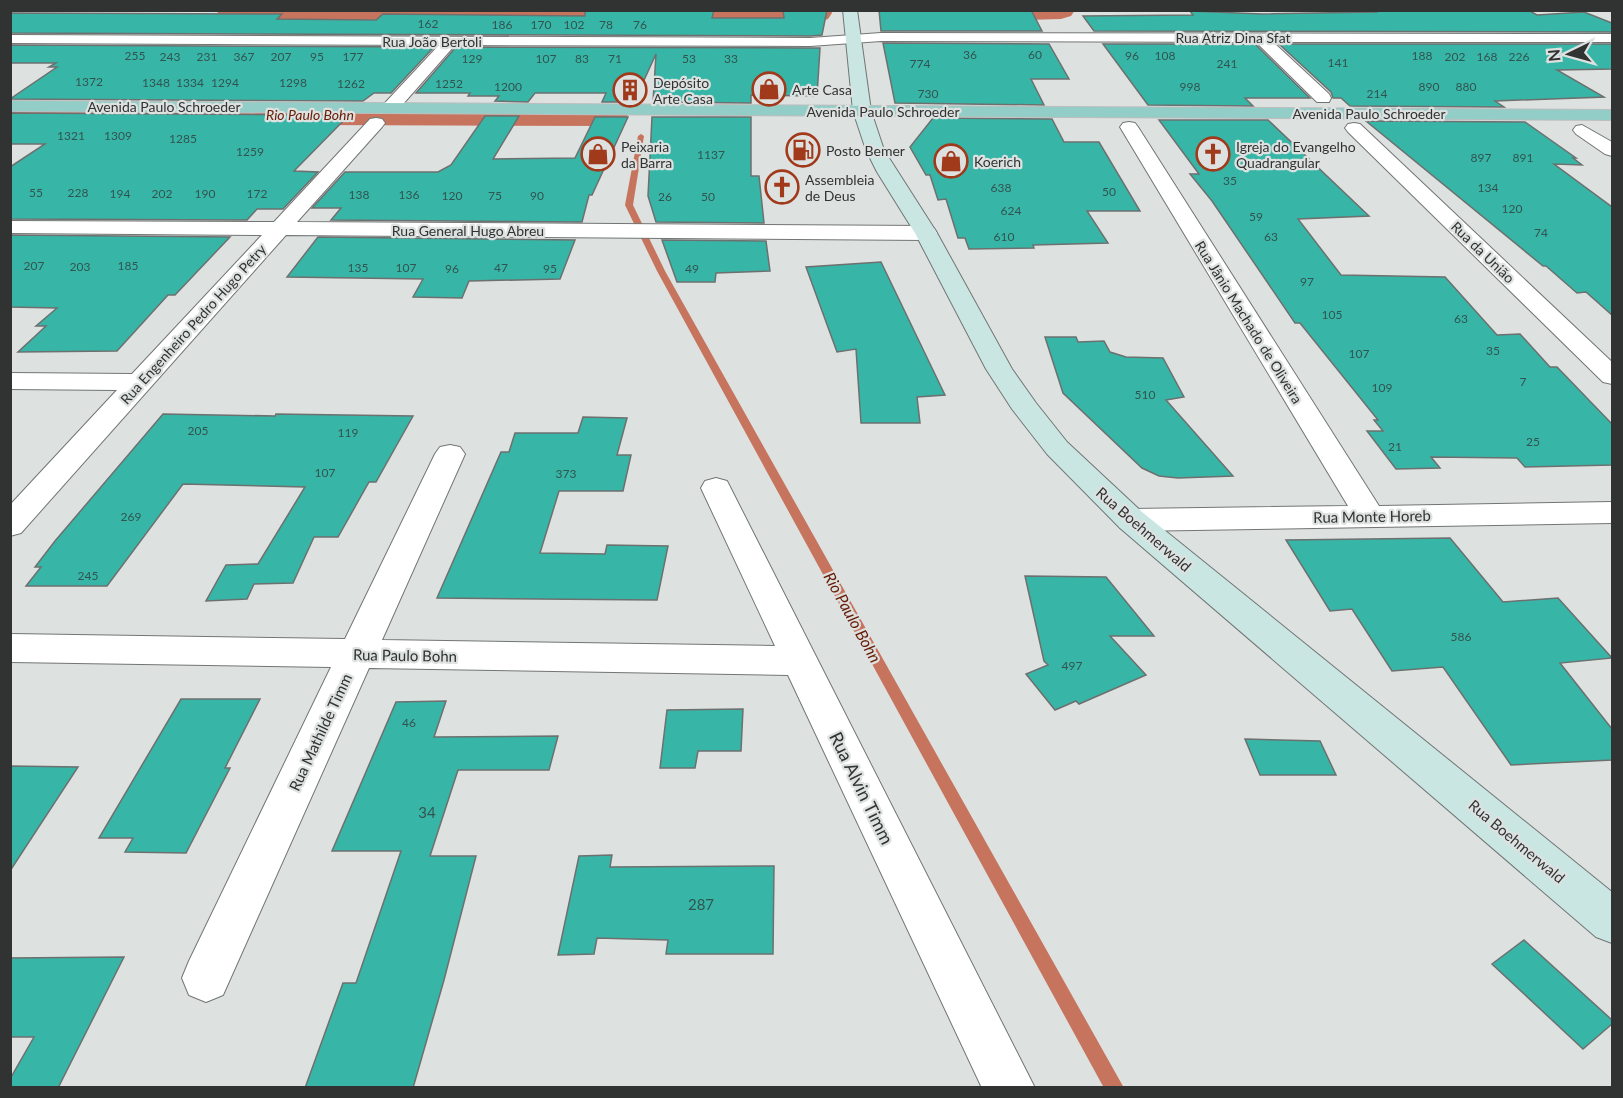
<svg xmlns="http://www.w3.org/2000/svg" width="1623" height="1098" font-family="Lato,sans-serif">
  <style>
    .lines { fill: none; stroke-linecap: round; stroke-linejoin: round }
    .stream { fill: #c6745d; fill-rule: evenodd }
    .river { fill: #c6745d; fill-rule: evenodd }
    .building { fill: #37b6a8; stroke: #6c706f; stroke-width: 1.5 }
    .minor-casing { stroke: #727574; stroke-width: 2 }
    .secondary-casing { stroke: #727574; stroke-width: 2 }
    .primary-casing { stroke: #bdbebe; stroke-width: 2 }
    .minor { fill: #fff; fill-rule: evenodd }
    .secondary { fill: #c9e6e3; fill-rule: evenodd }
    .primary { fill: #93cdc7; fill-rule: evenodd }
    .labels { text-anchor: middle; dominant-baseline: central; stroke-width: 4.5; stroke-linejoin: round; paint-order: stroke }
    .number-label { font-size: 12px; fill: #325450 }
    .far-street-label { font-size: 14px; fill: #313333; stroke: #dde1e0 }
    .far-poi-label { font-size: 14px; fill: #313333; stroke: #dde1e0; text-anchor: start }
    .far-water-label { font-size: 14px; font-style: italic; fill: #681c05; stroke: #dde1e0 }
    .street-label { font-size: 15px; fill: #313333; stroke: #dde1e0 }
    .near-number-label { font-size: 15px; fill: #325450 }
    .water-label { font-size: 16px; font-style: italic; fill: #681c05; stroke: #dde1e0 }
    .near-street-label { font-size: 18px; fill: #313333; stroke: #dde1e0 }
  </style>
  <rect width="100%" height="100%" fill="#dde1e0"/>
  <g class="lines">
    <path class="stream" d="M641 134 644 136 633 205 665 271 1124 1088H1104L657 271 625 205 638 136Z"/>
    <path class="river" d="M216 10H831L832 13 828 19 818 22 230 19 220 16Z
      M968 10H1075L1071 16 1061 19 981 21 971 18Z
      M10 102 610 104 623 107 628 115 623 123 610 126 10 124Z"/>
  </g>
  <path class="building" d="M585 10H714L712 18H784L783 10H827L822 35 810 36 10 33V13L282 14 277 19 376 20 383 14 585 16Z
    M879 10H1031L1042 31H881Z
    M1373 10H1528L1537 15 1584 12 1612 23V32L1094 31 1083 16 1193 15 1190 11 1262 14 1376 12Z
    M883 43 1049 44 1069 79H1031L1044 105 895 103Z
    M1103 44H1255L1310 98H1245L1253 106 1148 105Z
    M1279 44H1612V69L1557 70 1604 97 1495 101 1504 107 1350 106 1341 98H1333L1331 92Z
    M10 45 434 47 391 93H374L363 101 10 99 57 67H49L56 63H10Z
    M456 47 810 48H820L817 96 751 95V103L653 102 656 54 634 102H602L606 93H535L528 102 495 101 499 96H468L470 93H416Z
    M10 113 349 115 294 171 318 172 283 209H257L247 220 10 219V167L45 144H10Z
    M485 116H519L493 159 575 158 595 117H628L592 195H589L582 222 331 220 341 208H312L345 172H438L451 165Z
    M652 117H751V176H759L764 223 656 222 648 196Z
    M933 118 1052 119 1064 142H1099L1140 211H1087L1108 243 1033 245 1034 248 969 249 965 238H958L946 199 938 200 930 175H926L910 147Z
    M1159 120H1268L1369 216 1298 219 1341 275 1445 277 1497 335 1520 334 1550 367H1557L1612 424V465L1525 467 1517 458 1431 457 1440 468 1396 469 1367 431H1383L1374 420H1378L1300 323H1295L1212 201 1190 174H1199Z
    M1366 121 1525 122 1576 158H1573L1582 165 1554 164 1612 207V315L1586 292 1577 293 1546 266H1543Z
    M10 235 230 237 175 295H168L117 351 18 352 46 326H36L57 308 10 307Z
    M318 237 575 240 560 279 469 281 462 298 413 297 423 279 287 277Z
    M662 240 766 241 770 271 716 273 715 282H677Z
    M881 262 945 395 917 397 920 423H861L856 349 837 352 806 267Z
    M1045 337H1076L1078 342 1104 341 1110 352 1126 357 1163 358 1184 397 1166 400 1233 476 1178 478 1159 476 1142 468 1063 393Z
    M163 414 275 416 276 414 413 416 376 482H369L338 537H314L293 583 254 584 247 599 206 601 226 565 258 564 305 487 183 484 107 586H26L41 567H35L55 541Z
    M583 417 627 418 617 455H631L623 491H559L540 553 605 554 607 545 668 546 657 600 437 598 501 452H509L515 433H578Z
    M1450 538 1503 602 1558 598 1612 658 1560 663 1612 729V760L1511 765 1443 667 1392 671 1352 609 1330 611 1286 540Z
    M1025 576 1106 577 1154 636H1110L1146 675 1079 704 1076 701 1055 710 1026 674 1048 665 1044 661Z
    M181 699H260L225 768H230L186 853 125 852 133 838H99Z
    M446 701 434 737 558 736 549 770H458L430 856H476L444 980 413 1088H305L343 983H356L401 851H332L396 702Z
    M743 709 741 751H698L695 768H660L667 710Z
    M1245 739 1320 741 1336 775H1260Z
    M10 766 78 767 10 871Z
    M612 855 610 867 774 866 773 954H666L668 940 597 938 594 954 558 955 579 856Z
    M1524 940 1612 1020V1024L1583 1049 1492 964Z
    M124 957 58 1088H10V1079L34 1037H10V958Z"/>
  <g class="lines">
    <g class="minor-casing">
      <path id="minor" d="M881 33 1612 34V42H1273L1329 94 1331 98 1329 102H1317L1256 42 881 41 810 46 455 45 396 112H384L381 108 384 104 439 45 10 43V35L810 38Z
        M376 118 382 119 385 123 382 127 297 222 926 226 934 228 937 233 934 238 926 240 286 235 21 533 10 536V505L117 390 10 389V373L132 374 262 235 10 233V221L274 222 370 119Z
        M1129 122 1135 123 1138 127 1379 506 1612 502V523L1131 531 1120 528 1115 520 1120 512 1131 509 1348 506 1120 127 1123 123Z
        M1354 123 1360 124 1612 362V384L1603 382 1348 132 1345 128 1348 124Z
        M1582 125 1612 142V156L1605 154 1576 134 1573 130 1576 126Z
        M450 445 460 447 465 454 382 640 775 646 701 488 705 481 716 478 727 481 1035 1088H982L788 675 369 668 223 995 206 1002 189 995 182 978 189 961 331 667 10 662V634L345 639 435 454 440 447Z"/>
    </g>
    <g class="secondary-casing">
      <path id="secondary" d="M843 10H857L871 111 884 150 937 233 1012 369 1036 403 1067 442 1142 512 1612 892V943L1596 937 1120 528 1047 454 1012 409 986 369 915 233 877 172 866 150 853 111Z"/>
    </g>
    <g class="primary-casing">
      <path id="primary" d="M10 101 1612 110V120L10 111Z"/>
    </g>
    <use href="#minor" class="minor"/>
    <use href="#secondary" class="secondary"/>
    <use href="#primary" class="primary"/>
  </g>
  <defs>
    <g id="shop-ring" transform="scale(1.725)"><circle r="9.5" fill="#dde1e0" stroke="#a1391b" stroke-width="1.5"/><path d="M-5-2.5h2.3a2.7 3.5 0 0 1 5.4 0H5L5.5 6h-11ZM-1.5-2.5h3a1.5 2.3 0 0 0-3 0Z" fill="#a1391b"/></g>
    <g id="building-ring" transform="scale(1.725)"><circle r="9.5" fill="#dde1e0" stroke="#a1391b" stroke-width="1.5"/><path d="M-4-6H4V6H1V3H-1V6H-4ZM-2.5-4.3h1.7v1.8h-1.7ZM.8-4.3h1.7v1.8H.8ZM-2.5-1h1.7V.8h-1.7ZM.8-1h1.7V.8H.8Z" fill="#a1391b"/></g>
    <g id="fuel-ring" transform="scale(1.725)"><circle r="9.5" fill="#dde1e0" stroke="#a1391b" stroke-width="1.5"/><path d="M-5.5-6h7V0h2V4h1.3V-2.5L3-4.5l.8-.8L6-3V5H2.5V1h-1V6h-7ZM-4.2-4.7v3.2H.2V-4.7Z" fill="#a1391b"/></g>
    <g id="church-ring" transform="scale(1.725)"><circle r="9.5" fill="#dde1e0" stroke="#a1391b" stroke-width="1.5"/><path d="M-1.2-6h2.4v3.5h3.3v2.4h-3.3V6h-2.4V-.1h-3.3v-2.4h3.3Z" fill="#a1391b"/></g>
  </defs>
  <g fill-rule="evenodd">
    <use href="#shop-ring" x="769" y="89"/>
    <use href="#building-ring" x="630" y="90"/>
    <use href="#fuel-ring" x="803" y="150"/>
    <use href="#shop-ring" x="598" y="154"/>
    <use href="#church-ring" x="1213" y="154"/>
    <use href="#shop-ring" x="951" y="161"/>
    <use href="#church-ring" x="782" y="187"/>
  </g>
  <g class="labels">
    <g class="number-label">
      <text x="428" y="23">162</text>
      <text x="502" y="24">186</text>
      <text x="541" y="24">170</text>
      <text x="574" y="24">102</text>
      <text x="606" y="24">78</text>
      <text x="640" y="24">76</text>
      <text x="970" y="54">36</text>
      <text x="1035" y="54">60</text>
      <text x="135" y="55">255</text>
      <text x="1132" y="55">96</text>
      <text x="1165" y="55">108</text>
      <text x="1422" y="55">188</text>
      <text x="170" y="56">243</text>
      <text x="207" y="56">231</text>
      <text x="244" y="56">367</text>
      <text x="281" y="56">207</text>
      <text x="317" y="56">95</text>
      <text x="353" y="56">177</text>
      <text x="1455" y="56">202</text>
      <text x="1487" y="56">168</text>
      <text x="1519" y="56">226</text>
      <text x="472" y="58">129</text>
      <text x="546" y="58">107</text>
      <text x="582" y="58">83</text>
      <text x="615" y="58">71</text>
      <text x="689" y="58">53</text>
      <text x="731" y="58">33</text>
      <text x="1338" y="62">141</text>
      <text x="920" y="63">774</text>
      <text x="1227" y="63">241</text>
      <text x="89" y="81">1372</text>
      <text x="156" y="82">1348</text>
      <text x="190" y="82">1334</text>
      <text x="225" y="82">1294</text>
      <text x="293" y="82">1298</text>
      <text x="351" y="83">1262</text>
      <text x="449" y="83">1252</text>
      <text x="508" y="86">1200</text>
      <text x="1190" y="86">998</text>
      <text x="1429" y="86">890</text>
      <text x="1466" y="86">880</text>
      <text x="928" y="93">730</text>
      <text x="1377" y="93">214</text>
      <text x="71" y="135">1321</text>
      <text x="118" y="135">1309</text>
      <text x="183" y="138">1285</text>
      <text x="250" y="151">1259</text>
      <text x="711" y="154">1137</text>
      <text x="1481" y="157">897</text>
      <text x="1523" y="157">891</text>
      <text x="1230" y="180">35</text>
      <text x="1001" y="187">638</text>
      <text x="1488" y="187">134</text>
      <text x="1109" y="191">50</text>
      <text x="36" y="192">55</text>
      <text x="78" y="192">228</text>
      <text x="120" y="193">194</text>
      <text x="162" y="193">202</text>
      <text x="205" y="193">190</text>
      <text x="257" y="193">172</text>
      <text x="359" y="194">138</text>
      <text x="409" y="194">136</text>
      <text x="452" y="195">120</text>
      <text x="495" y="195">75</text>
      <text x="537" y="195">90</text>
      <text x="665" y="196">26</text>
      <text x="708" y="196">50</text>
      <text x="1512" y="208">120</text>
      <text x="1011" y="210">624</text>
      <text x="1256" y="216">59</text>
      <text x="1541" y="232">74</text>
      <text x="1004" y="236">610</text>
      <text x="1271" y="236">63</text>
      <text x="34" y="265">207</text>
      <text x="128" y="265">185</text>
      <text x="80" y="266">203</text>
      <text x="358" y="267">135</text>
      <text x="406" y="267">107</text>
      <text x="501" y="267">47</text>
      <text x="452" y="268">96</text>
      <text x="550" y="268">95</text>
      <text x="692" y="268">49</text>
      <text x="1307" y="281">97</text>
      <text x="1332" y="314">105</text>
      <text x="1461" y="318">63</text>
      <text x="1493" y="350">35</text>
      <text x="1359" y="353">107</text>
      <text x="1523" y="381">7</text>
      <text x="1382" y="387">109</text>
      <text x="1145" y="394">510</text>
      <text x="198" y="430">205</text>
      <text x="348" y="432">119</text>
      <text x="1533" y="441">25</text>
      <text x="1395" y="446">21</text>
      <text x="325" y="472">107</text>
      <text x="566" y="473">373</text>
      <text x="131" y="516">269</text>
      <text x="88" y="575">245</text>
      <text x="1461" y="636">586</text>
      <text x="1072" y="665">497</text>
      <text x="409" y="722">46</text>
    </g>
    <g class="far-street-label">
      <text x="1233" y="37">Rua Atriz Dina Sfat</text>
      <text x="432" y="41">Rua João Bertoli</text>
      <text x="164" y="106">Avenida Paulo Schroeder</text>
      <text x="883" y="111">Avenida Paulo Schroeder</text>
      <text x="1369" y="113">Avenida Paulo Schroeder</text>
      <text x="468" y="230">Rua General Hugo Abreu</text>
      <text transform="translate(1483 252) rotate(44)">Rua da União</text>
      <text transform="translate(1249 322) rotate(58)">Rua Jânio Machado de Oliveira</text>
      <text transform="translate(193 324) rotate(-48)">Rua Engenheiro Pedro Hugo Petry</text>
    </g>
    <g class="far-poi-label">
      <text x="653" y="82">Depósito<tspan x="653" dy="16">Arte Casa</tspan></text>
      <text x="792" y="89">Arte Casa</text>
      <text x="621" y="146">Peixaria<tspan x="621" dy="16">da Barra</tspan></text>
      <text x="1236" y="146">Igreja do Evangelho<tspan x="1236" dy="16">Quadrangular</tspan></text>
      <text x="826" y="150">Posto Bemer</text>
      <text x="974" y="161">Koerich</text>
      <text x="805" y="179">Assembleia<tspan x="805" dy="16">de Deus</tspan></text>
    </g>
    <g class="far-water-label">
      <text x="310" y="114">Rio Paulo Bohn</text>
    </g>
    <g class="street-label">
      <text transform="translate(1372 516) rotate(-1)">Rua Monte Horeb</text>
      <text transform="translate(1144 529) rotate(41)">Rua Boehmerwald</text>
      <text transform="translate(405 655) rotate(1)">Rua Paulo Bohn</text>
      <text transform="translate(320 732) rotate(-65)">Rua Mathilde Timm</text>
      <text transform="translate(1517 841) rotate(40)">Rua Boehmerwald</text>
    </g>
    <g class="near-number-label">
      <text x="427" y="812">34</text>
      <text x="701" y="904">287</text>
    </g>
    <g class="water-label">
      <text transform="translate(853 617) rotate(61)">Rio Paulo Bohn</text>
    </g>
    <g class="near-street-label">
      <text transform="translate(862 788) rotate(64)">Rua Alvin Timm</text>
    </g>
  </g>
  <rect width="1623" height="1098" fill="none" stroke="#313333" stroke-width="24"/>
  <g transform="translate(1569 54) rotate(265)" stroke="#dde1e0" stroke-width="4.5" paint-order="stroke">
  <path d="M0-4.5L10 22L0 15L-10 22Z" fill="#313333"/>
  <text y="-9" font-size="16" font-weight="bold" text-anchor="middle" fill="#313333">N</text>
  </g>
</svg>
